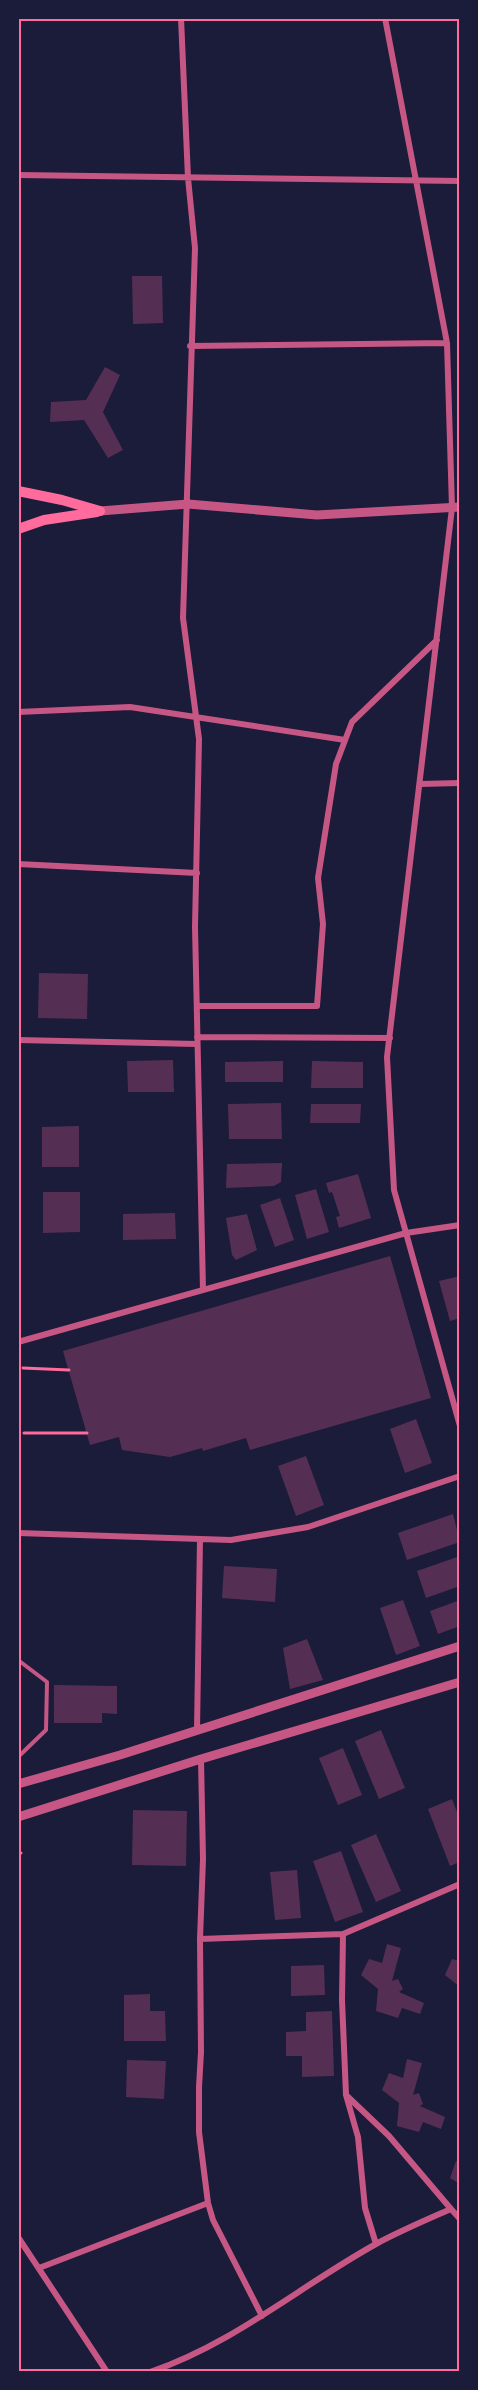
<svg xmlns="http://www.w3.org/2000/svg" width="478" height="2390" font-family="Roboto,sans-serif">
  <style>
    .building { fill: #542f53 }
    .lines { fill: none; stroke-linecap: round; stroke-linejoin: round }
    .path { stroke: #ff6b9d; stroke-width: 3 }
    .service { stroke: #c65784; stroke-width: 4 }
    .minor { stroke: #c65784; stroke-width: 6 }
    .tertiary { stroke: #c65784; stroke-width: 9 }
    .secondary { stroke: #ff6b9d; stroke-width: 10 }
    .neatline { fill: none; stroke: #ff6b9d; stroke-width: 2 }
  </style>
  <rect width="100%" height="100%" fill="#1b1b3a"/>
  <path class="building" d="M132 276H162L163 323 133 324Z
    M105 367 120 375 103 412 123 450 108 458 84 420 50 422 51 402 86 400Z
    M39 973 88 974 87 1019 38 1018Z
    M173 1060 174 1092H128L127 1061Z
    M283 1061V1082H225V1062Z
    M312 1061 363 1062V1088H311Z
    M281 1103 282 1139H229L228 1104Z
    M311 1104H361L360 1123H310Z
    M79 1126V1167H42V1127Z
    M282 1163 281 1182 274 1186 226 1188 227 1164Z
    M358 1174 371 1218 339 1228 336 1217 340 1216 332 1192 329 1193 326 1183Z
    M316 1189 329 1232 307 1239 295 1195Z
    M43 1192H80V1232L43 1233Z
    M280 1198 294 1240 275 1247 260 1205Z
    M175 1213 176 1239 123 1240V1214Z
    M247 1214 257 1250 236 1260 232 1255 226 1218Z
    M390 1256 431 1398 250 1450 246 1438 203 1451 202 1448 170 1457 122 1450 119 1437 90 1445 63 1351Z
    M460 1276V1318L450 1321 439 1281Z
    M416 1419 432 1463 405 1473 390 1429Z
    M306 1456 324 1505 296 1516 278 1466Z
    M453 1514 460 1542 407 1560 398 1533Z
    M460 1556V1586L426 1598 417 1571Z
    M224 1566 277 1569 275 1602 222 1598Z
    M403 1600 420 1646 396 1655 380 1608Z
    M460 1600V1626L438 1634 430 1611Z
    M307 1639 323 1680 290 1689 283 1648Z
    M54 1685 117 1686V1714L102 1713V1723H54Z
    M381 1730 405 1788 379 1799 355 1741Z
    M343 1748 362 1795 338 1805 319 1758Z
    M452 1799 460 1820V1862L450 1866 428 1809Z
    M133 1810 187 1811 186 1866 132 1865Z
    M376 1834 401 1891 376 1902 351 1845Z
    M341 1851 363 1912 335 1922 313 1861Z
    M297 1870 301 1918 275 1920 270 1872Z
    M387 1944 401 1948 392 1981 398 1979 403 1989 399 1992 424 2003 420 2014 402 2008 398 2018 376 2011 378 1989 361 1975 369 1959 382 1963Z
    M452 1959 460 1961V1987L445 1975Z
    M324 1965 325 1995 291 1996V1966Z
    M150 1994V2011H165L166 2041H124V1995Z
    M332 2011 334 2076 302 2077V2056H286V2032L306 2031V2012Z
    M407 2059 422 2063 413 2095 419 2093 423 2104 420 2106 445 2117 441 2129 423 2122 419 2132 397 2126 399 2103 382 2090 389 2073 403 2078Z
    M127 2060 166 2061 164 2099 126 2097Z
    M456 2161 460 2162V2184L450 2178Z"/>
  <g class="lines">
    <path class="path" d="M23 1368 69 1370
      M24 1433H87
      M18 1853H21"/>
    <path class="service" d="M18 1660 47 1682 46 1730 18 1757"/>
    <path class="minor" d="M181 18 188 178 195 248 183 618 199 739 195 927 203 1290
      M385 18 447 343 452 508 387 1057 394 1190 460 1426
      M18 175 460 181
      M190 346 447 343
      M18 712 130 707 345 740
      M420 784 460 783
      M18 864 197 873
      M197 1006H317L323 924 318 878 336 764 352 722 437 640
      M197 1037 390 1038
      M18 1040 197 1044
      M18 1342 406 1233 460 1225
      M18 1533 231 1540 308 1527 460 1476
      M197 1730 200 1539
      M201 1759 203 1859 200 1939 201 2052 199 2087V2132L208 2203 213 2220 262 2316
      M343 1934 342 2000 346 2095 358 2137 365 2208 376 2244
      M200 1939 343 1934 460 1884
      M346 2095 389 2136 451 2209
      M18 2237 107 2372
      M39 2268 208 2203
      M150 2372C233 2344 300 2286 376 2244 400 2231 426 2220 451 2209L460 2219"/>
    <path class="tertiary" d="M100 511 188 504 317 515 460 507
      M18 1784 120 1755 460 1646
      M18 1817 201 1759 460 1682"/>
    <path class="secondary" d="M18 491 62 500 100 511
      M18 529 44 520 97 512"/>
  </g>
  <rect width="478" height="2390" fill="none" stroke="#1b1b3a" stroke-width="39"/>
  <rect x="20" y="20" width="438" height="2350" class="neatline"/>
</svg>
